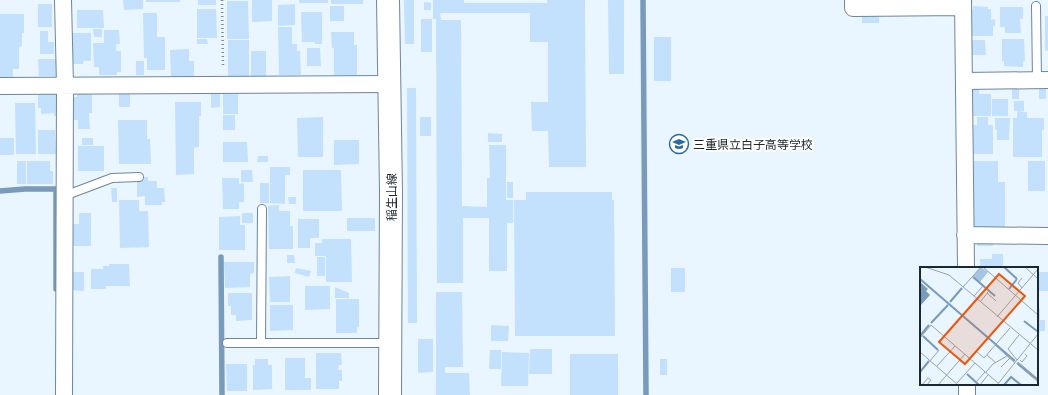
<svg xmlns="http://www.w3.org/2000/svg" width="1048" height="395" font-family="Inter,'Noto Sans JP',sans-serif">
  <style>
    .lines { fill: none; stroke-linecap: round; stroke-linejoin: round }
    .stream { stroke: #789bbb; stroke-width: 5.5 }
    .building { fill: #c3e1fd }
    .service-casing { stroke: #6d869d; stroke-width: 10 }
    .minor-casing { stroke: #6d869d; stroke-width: 18 }
    .secondary-casing { stroke: #6d869d; stroke-width: 24 }
    .path { stroke: #7d8891; stroke-width: 2.5; stroke-dasharray: 1 3; stroke-linecap: butt }
    .service { stroke: #fff; stroke-width: 8 }
    .minor { stroke: #fff; stroke-width: 16 }
    .secondary { stroke: #fff; stroke-width: 22 }
    .labels { text-anchor: middle; dominant-baseline: central; stroke-width: 4; stroke-linejoin: round; paint-order: stroke }
    .poi-label { font-size: 12px; fill: #1c2730; stroke: #fff; text-anchor: start }
    .street-label { font-size: 12px; fill: #1c2730; stroke: #fff }
    .inset-river { fill: none; stroke: #789bbb; stroke-width: 2 }
    .inset-road { fill: none; stroke: #97a3ac; stroke-width: 1 }
    .view { fill: #e8590c; fill-opacity: 0.15; stroke: #e8590c; stroke-width: 2 }
    .inset-edge { fill: none; stroke: #1c2730; stroke-width: 2 }
  </style>
  <rect width="100%" height="100%" fill="#e9f5ff"/>
  <g class="lines">
    <path class="stream" d="M643 0 646 395
      M0 191 25 189H56V289
      M221 257 222 395"/>
  </g>
  <path class="building" d="M123 0H143V9L124 10Z
    M146 0H180V2H146Z
    M198 0H216V5H198Z
    M252 0H272V21L252 22Z
    M299 0H328V3H299Z
    M331 0H363V4H331Z
    M404 0H414V44H405Z
    M433 0H464V3H547V0H585L586 167H549L548 131H532L531 102H548V42H530V13H440L441 20H461L462 206 487 207V178H490L489 145H506V200H513V223H507V271H489V218H463V283H437L436 19H433Z
    M608 0H624V74H609Z
    M227 1H248L249 39H227Z
    M424 2 431 3V10H424Z
    M38 4H52V27H38Z
    M295 4V25L278 26V5Z
    M330 6H344V21H330Z
    M973 6 988 7V9H991V20L995 19V26H993V36H970V9H973Z
    M1000 7H1023V19H1020L1021 33H1005V27H1000Z
    M197 9H216L217 38H197Z
    M77 10H103L104 28H77Z
    M301 12H322V44H315V42H302Z
    M143 13H157V37H165V70H147V58H144Z
    M0 14H24V33H22V46L19 47V69H0Z
    M862 16H879V23H862Z
    M1045 16H1048V51L1045 50Z
    M421 19H432V52H421Z
    M278 27H292V44H297V51H300L301 75H279Z
    M93 29H102V37H94Z
    M104 30H119L120 44H116V51H121V72H117V75H99V67H94L93 43H104Z
    M40 31H48V42H54V54H40Z
    M331 32H354V45H357V75H334V48H332Z
    M71 33H91V61H83V64H71Z
    M654 37H671V81H654Z
    M197 39H207L208 44H197Z
    M1002 39H1024L1025 61H1023V67L1004 66V61H1002Z
    M228 40H249V76H228Z
    M970 40H985L986 55H970Z
    M307 48H320L321 66H307Z
    M189 49V61H194V77H171L170 50Z
    M251 51H266V76H251Z
    M38 59H59V76H39Z
    M136 61H144V75H136Z
    M0 69H13V80L0 81Z
    M1039 86H1046V99H1039Z
    M407 88H416L417 323H408Z
    M971 89H979V94H991V116H971Z
    M1012 89H1019V99H1012Z
    M211 91H220V107L211 108Z
    M238 91V114H223V92Z
    M77 92H92V113H89L90 129H78V120H70V97H77Z
    M119 93H130V107H119Z
    M38 94H58L59 116H54V113L41 114V108H38Z
    M992 99H1008V116H992Z
    M1014 101H1024V111H1014Z
    M175 102H201V116H199V147L194 148V174L176 175Z
    M15 103H35L36 154H16Z
    M1017 111 1027 112V118H1044V130H1042V157H1013V118H1017Z
    M223 115H235V130H223Z
    M323 117V157H298L297 118Z
    M420 117H431V136H420Z
    M977 117H988V125H993V154H972V125H977Z
    M995 118H1010L1009 140H997V130H995Z
    M118 120H147V139H150L151 164H119Z
    M38 130H55L56 154H38Z
    M488 133 502 134V142H488Z
    M0 138H14V155H0Z
    M82 138H93V145H82Z
    M334 140H359V164L334 165Z
    M223 142H247L248 162H223Z
    M78 146H104V171H78Z
    M258 156H268V162H257Z
    M17 161H26V184H17Z
    M27 161H50V171H53V184H27Z
    M974 161H998V182H1005V227H974Z
    M1028 161H1045V191H1028Z
    M270 167H290V175H285V204L270 203Z
    M241 170H252L253 182H241Z
    M303 170H341L342 211H303Z
    M141 177H148V181H157V188H164L165 202H162V205H145V196L137 197V181H141Z
    M222 178H239V184L244 183V202H239V209H223Z
    M507 182H513V198H507Z
    M260 183H269V203H260Z
    M111 188H117V202H112Z
    M526 192H612V200H614L615 336H515L514 200H526Z
    M288 197H296V204H289Z
    M119 200H139V211H148L149 247 120 248Z
    M279 205V211H290V226H293V249H269L268 206Z
    M79 213H91V246H72V224H79Z
    M242 213H253V223H242Z
    M240 216V225H245V250H219V217Z
    M347 218H375V231H347Z
    M298 219H319V238H310V248H298Z
    M322 239H351L352 282H326V256H315V243H322Z
    M977 239H994L993 246H977Z
    M992 254H1003V268H980V259H992Z
    M287 255H294L295 263H287Z
    M317 257H325V276H317Z
    M224 262H254V273L250 274V287L225 288Z
    M109 264H129L130 286H106V289H91V269H103V266H109Z
    M296 268 311 271 309 277 295 273Z
    M671 268H685V292H671Z
    M70 272H84V291L71 290Z
    M1037 272H1048V291H1037Z
    M290 276V302H270L269 277Z
    M305 286H330V309L305 310Z
    M335 287 349 293V298H335Z
    M436 292H462L463 367H445V373H469L470 395H436Z
    M228 293H252V320L236 321V315H231V306H228Z
    M336 299H359V327H357V333H336Z
    M270 305H293V330L270 331Z
    M1037 308 1040 309V320H1045V331H1040V333H1037Z
    M491 325 509 326 508 341H491Z
    M418 339H433V372L418 373Z
    M530 349H552V374H529Z
    M490 350H501V369H489Z
    M502 352 529 353 528 386H501Z
    M316 353H341L342 365H339L338 370H342V381H339V389H316Z
    M570 354H618V395H570Z
    M285 358H305V378H311V390H285Z
    M255 359H268V365H272V389L253 390V365H255Z
    M660 359H667V375H660Z
    M226 364H247V391H227Z"/>
  <g class="lines">
    <g class="service-casing">
      <path id="service" d="M1036 6 1037 80
        M64 196 112 178 139 177
        M227 343H390
        M261 343 262 209"/>
    </g>
    <g class="minor-casing">
      <path id="minor" d="M63 0 65 85 64 395
        M853 0V8L963 7
        M963 0 966 268
        M965 81 1048 80
        M0 86 389 84
        M965 235 1048 236
        M967 384V395"/>
    </g>
    <g class="secondary-casing">
      <path id="secondary" d="M388 0 391 192 390 395"/>
    </g>
    <path class="path" d="M222 0 223 67"/>
    <use href="#service" class="service"/>
    <use href="#minor" class="minor"/>
    <use href="#secondary" class="secondary"/>
  </g>
  <defs>
    <g id="school-ring" transform="scale(1)"><circle r="9.5" fill="#fff" stroke="#296ca1" stroke-width="1.5"/><path d="M0-5L7-2L0 1L-7-2ZM-4 1L0 2.5L4 1V4Q0 6-4 4Z" fill="#296ca1"/></g>
  </defs>
  <g fill-rule="evenodd">
    <use href="#school-ring" x="679" y="144"/>
  </g>
  <g class="labels">
    <g class="poi-label">
      <text x="693" y="144">三重県立白子高等学校</text>
    </g>
    <g class="street-label">
      <text transform="translate(391 197) rotate(-90)">稲生山線</text>
    </g>
  </g>
  <g transform="translate(920 267)">
    <rect width="118" height="118" fill="#e9f5ff"/>
    <path d="M61 0 68 5 60 15 53 9Z" fill="#a6c5e2"/>
    <path d="M0 15 8 22 6 24 10 28 0 39Z" fill="#789bbb"/>
    <path class="inset-river" d="M84 0 97 12M53 10 75 29M0 12 95 94M89 22 97 12M30 35 42 21M104 54 117 64M11 56 28 38M0 69 9 58M3 69 18 83M97 96 118 113M0 105 9 94M47 107 59 118M84 118 91 110 101 118"/>
    <path class="inset-road" d="M5 0 29 8 118 83M63 0 118 48M105 0 118 12M43 20 61 0M102 21 98 16 102 11M67 26 76 34M54 29 63 19M60 35 69 24M77 50 118 2M0 71 11 58 78 116M75 78 95 96M0 85 38 118M67 88 76 96M50 91 56 84 64 91 90 61M97 93 88 82 99 68M100 93 102 95 107 89 105 87M10 94 19 83M98 95 118 112M97 97 118 115M17 99 35 79M81 100 90 91M66 105 73 97 87 89M56 115 65 105M37 116 55 96M2 118 8 111 11 113 7 118M18 118 45 87M60 118 68 108M77 118 118 67"/>
    <path class="view" d="M79 7 105 29 45 97 19 75Z"/>
    <rect width="118" height="118" class="inset-edge"/>
  </g>
</svg>
